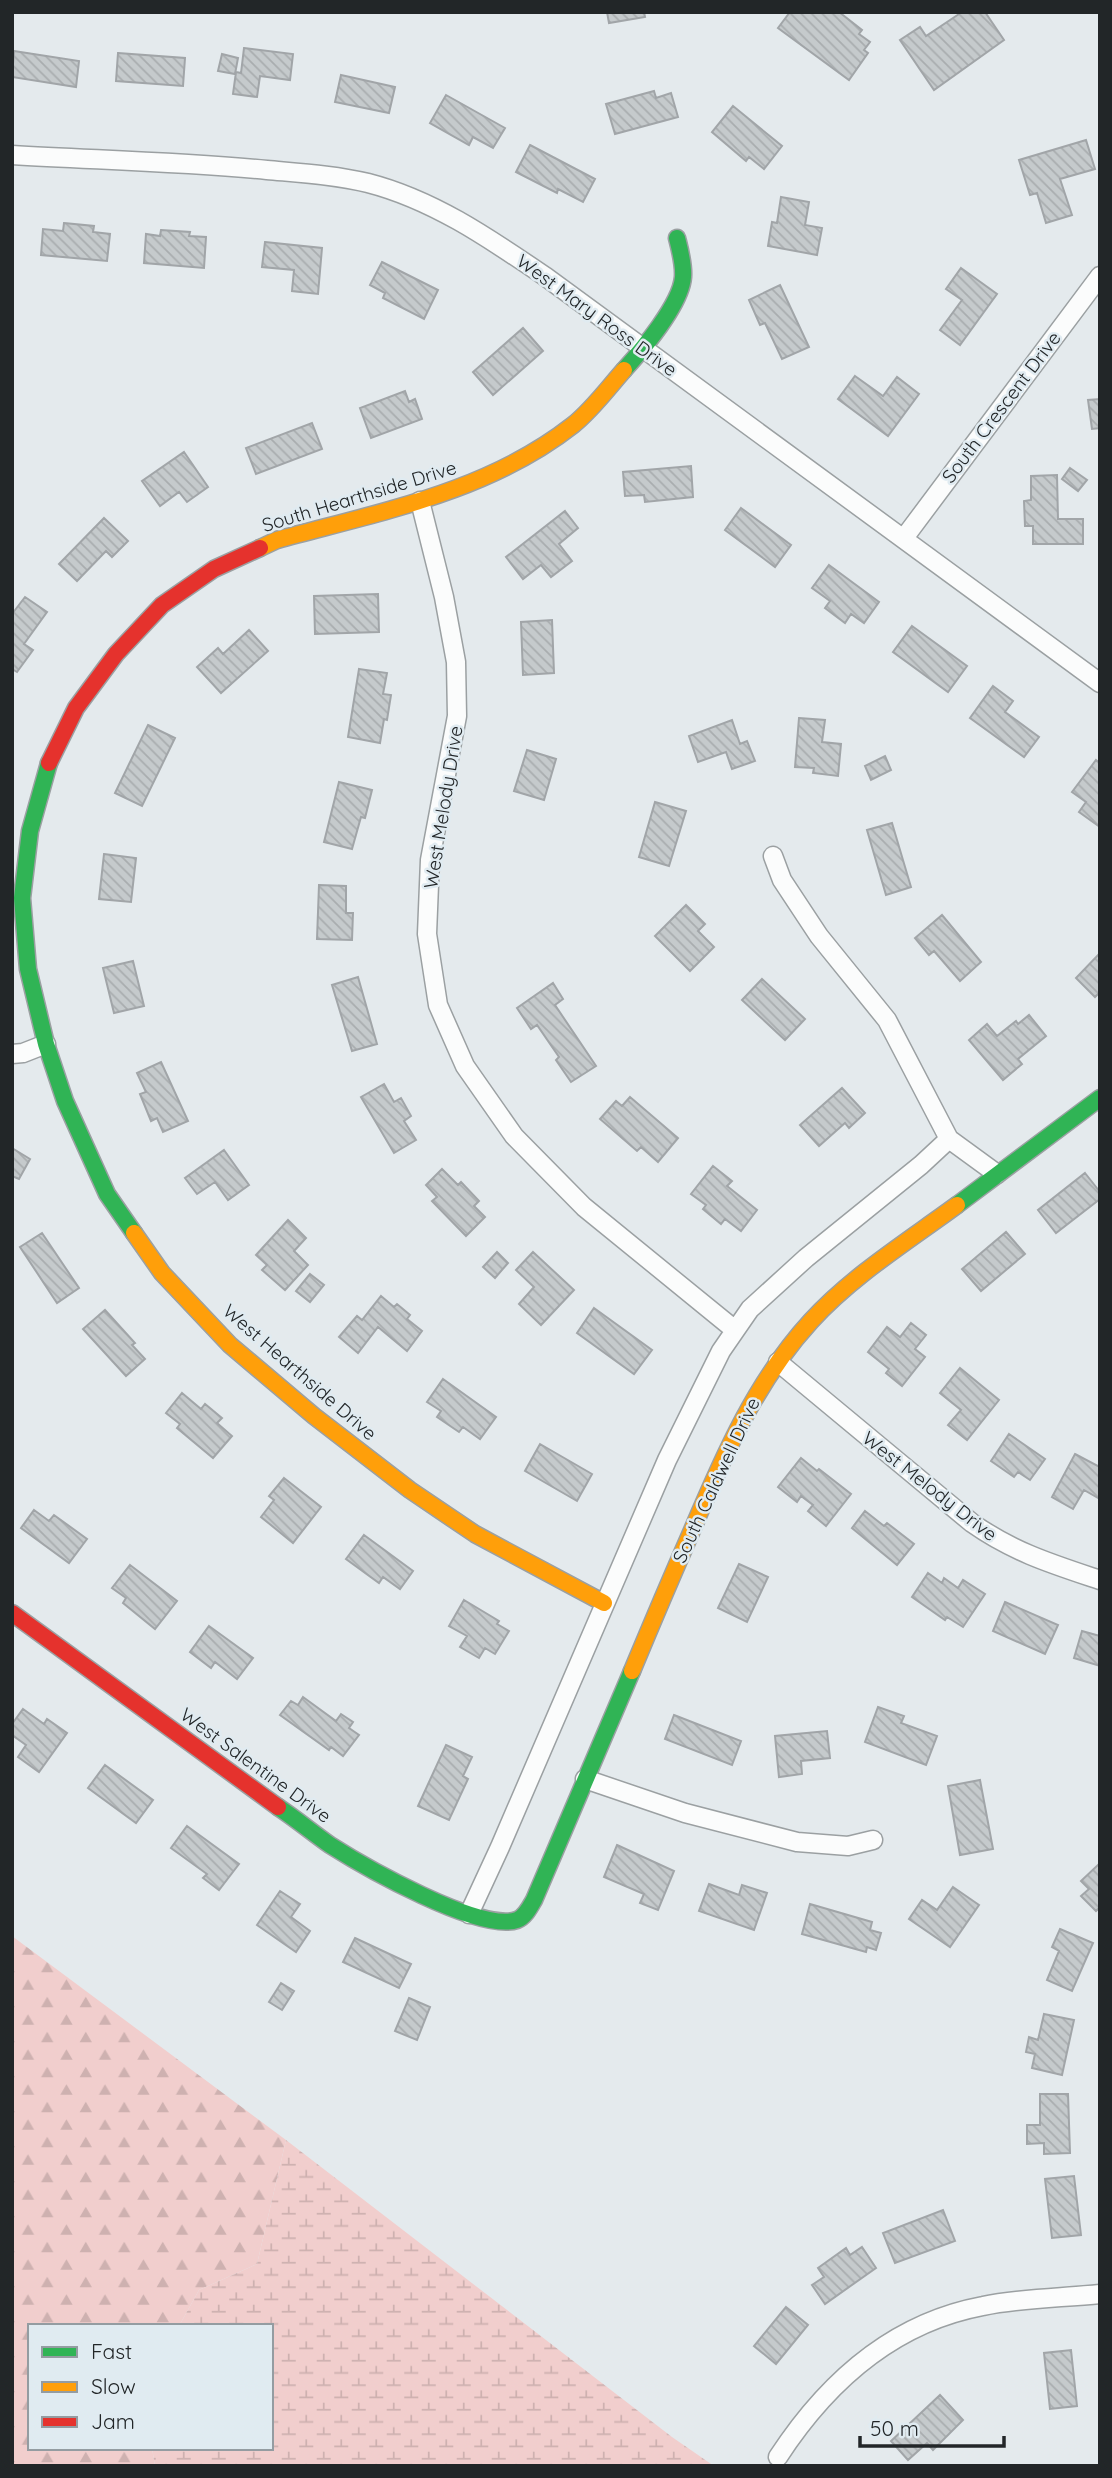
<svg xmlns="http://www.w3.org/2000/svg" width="1112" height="2478" font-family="Quicksand,sans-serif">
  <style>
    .forest { fill: url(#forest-firs) }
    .wetland { fill: url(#wetland-marsh) }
    .building { fill: url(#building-back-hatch); stroke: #a1a5a8; stroke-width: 2 }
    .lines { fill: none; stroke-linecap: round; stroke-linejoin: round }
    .street-casing { stroke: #9ba0a2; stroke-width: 21 }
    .fast-casing { stroke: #9ba0a2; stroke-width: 19 }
    .slow-casing { stroke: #9ba0a2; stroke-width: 19 }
    .jam-casing { stroke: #9ba0a2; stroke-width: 19 }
    .street { stroke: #fbfcfc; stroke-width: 18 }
    .fast { stroke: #30b455; stroke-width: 16 }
    .slow { stroke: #ff9f0a; stroke-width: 16 }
    .jam { stroke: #e5322d; stroke-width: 16 }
    .labels { text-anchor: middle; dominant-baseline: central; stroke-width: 5; stroke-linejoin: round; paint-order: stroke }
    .street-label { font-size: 19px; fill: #222628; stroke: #e0ebf1 }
  </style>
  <defs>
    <pattern id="forest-firs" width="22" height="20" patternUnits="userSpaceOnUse" patternTransform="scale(1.75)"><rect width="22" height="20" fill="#f1cecd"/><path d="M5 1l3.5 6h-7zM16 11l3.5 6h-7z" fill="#ceb1b0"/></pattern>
    <pattern id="wetland-marsh" width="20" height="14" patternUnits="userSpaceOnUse" patternTransform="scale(1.75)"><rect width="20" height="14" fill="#f1cecd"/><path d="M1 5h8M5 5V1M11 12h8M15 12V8" fill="none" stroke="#ceb1b0"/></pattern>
    <pattern id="building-back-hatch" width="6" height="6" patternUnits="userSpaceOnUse" patternTransform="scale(1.75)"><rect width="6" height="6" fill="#c5cacc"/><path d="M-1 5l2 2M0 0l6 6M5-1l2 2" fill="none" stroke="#a9adaf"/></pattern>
  </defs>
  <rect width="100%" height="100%" fill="#e4eaed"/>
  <path class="forest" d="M12 1936 286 2140 257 2264 199 2290 179 2326H30V2448H152L155 2466H12Z"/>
  <path class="wetland" d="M286 2140 672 2437 714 2466H155L152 2448H271V2326H179L199 2290 257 2264Z"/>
  <path class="building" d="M607 12H644L645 17 609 23Z
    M790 12H839L862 30 859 34 870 42 864 50 868 53 849 80 778 28Z
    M958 12H985L1004 40 934 90 900 40 920 27 926 36 959 14Z
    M244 48 293 54 290 80 260 76 257 97 233 94 236 72 241 73Z
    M14 51 79 61 76 87 12 77Z
    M118 53 185 58 183 86 116 81Z
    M222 54 238 58 235 74 218 71Z
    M341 75 395 87 389 113 335 102Z
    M654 91 656 98 671 93 678 117 615 134 606 104Z
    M446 95 505 128 493 148 473 137 469 145 430 123Z
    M733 106 782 146 764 169 749 157 746 161 712 132Z
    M1086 140 1095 169 1060 179 1072 215 1046 223 1037 193 1030 195 1019 160Z
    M530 145 595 179 583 202 558 189 557 193 516 172Z
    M781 197 809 202 805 225 822 228 817 255 768 246 772 222 777 223Z
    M64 223 94 226 93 232 110 234 107 261 41 255 43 229 63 231Z
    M161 230 190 232 189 236 206 237 204 268 144 263 146 234 160 236Z
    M265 242 322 248 318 294 292 291 294 270 262 267Z
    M382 262 438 290 424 319 383 298 385 293 370 285Z
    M961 268 997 294 960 345 940 330 962 300 946 289Z
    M780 285 809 347 782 359 765 323 760 325 749 300Z
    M523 328 543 351 493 395 473 372Z
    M855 376 883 396 897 377 919 394 888 436 838 399Z
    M405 391 409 402 415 399 422 419 371 438 360 408Z
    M1100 399V428L1092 429 1088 400Z
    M312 423 322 449 256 474 246 448Z
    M184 452 208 487 187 502 179 492 160 506 142 481Z
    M691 466 693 497 645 502 644 495 625 496 623 472Z
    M1070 468 1087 480 1078 491 1062 479Z
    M1057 475 1058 519H1083V544H1033V526H1025L1024 501 1031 500V476Z
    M741 508 791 545 775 567 725 530Z
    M565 511 578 528 559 544 572 561 551 577 541 565 523 579 506 557Z
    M104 518 128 541 112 557 106 551 77 581 59 564Z
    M829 565 879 602 864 623 851 614 845 623 825 608 830 601 812 588Z
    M378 594 379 632 315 634 314 596Z
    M25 597 47 612 24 644 33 650 17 672 12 669V614Z
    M552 620 554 673 523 675 521 622Z
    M912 626 967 666 948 692 893 652Z
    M249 630 268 651 221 693 197 667 218 648 223 654Z
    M359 669 387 673 383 694 391 695 387 720 384 719 380 743 348 737Z
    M993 686 1013 701 1005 712 1039 737 1024 757 970 718Z
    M799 718 825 720 822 742 841 744 838 776 813 773 814 768 795 767Z
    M732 720 740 744 747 741 755 761 732 769 726 752 698 762 689 736Z
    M148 725 175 738 142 806 115 793Z
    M527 750 556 759 544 800 514 791Z
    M885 756 891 770 871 780 865 766Z
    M1096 760 1100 763V827L1079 812 1086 802 1072 792Z
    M339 782 372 790 365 818 361 817 352 849 324 842Z
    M655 802 686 811 669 866 639 857Z
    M892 823 911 887 886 895 867 830Z
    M104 854 136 858 131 902 99 899Z
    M319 885 346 886V913H353L352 940 317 939Z
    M686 905 705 924 698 931 714 947 690 971 655 936Z
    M942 915 981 962 960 981 934 951 929 955 915 938Z
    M1100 953V992L1095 997 1076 978Z
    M133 961 144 1006 114 1013 103 968Z
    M358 977 377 1044 352 1051 332 985Z
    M762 979 805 1019 785 1040 742 1000Z
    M553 983 563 999 555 1005 596 1066 571 1082 556 1060 559 1057 537 1025 531 1029 517 1008Z
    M1029 1015 1046 1036 1018 1059 1022 1064 1003 1080 969 1040 987 1024 997 1036 1016 1021 1018 1024Z
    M161 1062 188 1121 163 1132 157 1118 151 1121 140 1094 146 1092 137 1073Z
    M384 1084 394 1102 401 1098 411 1116 404 1121 416 1140 394 1153 361 1097Z
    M842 1088 865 1113 849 1128 845 1123 819 1146 800 1125Z
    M630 1097 678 1138 658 1162 641 1147 637 1151 600 1119 616 1101 622 1106Z
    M12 1148 30 1159 19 1179 12 1176Z
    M224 1150 249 1185 228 1200 215 1182 197 1194 185 1178Z
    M713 1166 732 1181 727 1186 757 1210 741 1231 725 1219 721 1224 703 1209 706 1205 691 1194Z
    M442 1169 458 1185 461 1182 479 1201 474 1206 485 1217 466 1236 432 1201 437 1197 426 1185Z
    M1085 1173 1100 1192V1199L1056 1233 1038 1210Z
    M288 1220 306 1238 294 1251 308 1265 285 1290 262 1270 267 1265 256 1255Z
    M1006 1232 1025 1254 981 1291 962 1269Z
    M42 1233 79 1288 57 1303 20 1247Z
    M497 1252 508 1263 495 1278 483 1267Z
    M533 1252 574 1290 541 1325 519 1304 534 1287 516 1270Z
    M310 1274 324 1285 310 1302 296 1291Z
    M381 1296 394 1307 397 1304 410 1315 407 1319 422 1331 407 1351 378 1327 358 1353 339 1337 357 1316 362 1320Z
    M594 1308 652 1350 634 1374 577 1333Z
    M105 1310 135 1343 132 1345 145 1359 126 1376 83 1329Z
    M911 1323 926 1335 915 1349 925 1357 902 1386 886 1373 889 1369 868 1352 887 1327 900 1337Z
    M960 1368 999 1400 967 1440 948 1425 961 1410 940 1393Z
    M443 1379 496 1417 480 1439 463 1427 459 1432 437 1417 441 1411 427 1402Z
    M182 1393 201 1409 205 1404 222 1418 217 1423 232 1436 213 1458 177 1428 180 1424 166 1413Z
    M1009 1434 1045 1459 1030 1480 1018 1472 1014 1477 991 1461Z
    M540 1444 592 1474 577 1501 525 1471Z
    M1075 1454 1100 1467V1499L1084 1490 1073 1509 1052 1497Z
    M801 1458 817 1471 819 1469 851 1494 826 1526 808 1511 813 1505 801 1496 797 1502 778 1487Z
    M284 1478 321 1507 293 1543 261 1517 274 1500 269 1496Z
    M34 1510 49 1521 54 1515 87 1539 69 1563 21 1528Z
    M865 1511 884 1526 887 1523 914 1544 897 1565 852 1528Z
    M364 1535 413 1571 400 1589 383 1577 379 1583 346 1559Z
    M739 1564 768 1577 747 1622 718 1608Z
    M130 1565 177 1601 155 1629 123 1603 126 1598 112 1588Z
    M928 1573 942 1583 944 1578 958 1588 963 1580 985 1594 963 1627 947 1617 945 1620 912 1597Z
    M464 1600 499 1621 497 1624 509 1631 495 1654 485 1648 479 1658 460 1647 467 1636 449 1626Z
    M1005 1602 1058 1625 1045 1654 993 1631Z
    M209 1626 253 1658 237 1679 215 1662 211 1668 190 1652Z
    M1082 1631 1100 1636V1666L1074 1658Z
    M303 1697 336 1721 341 1714 353 1722 349 1728 359 1735 343 1756 331 1747 329 1750 280 1715 291 1701 298 1705Z
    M878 1707 904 1716 901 1723 937 1736 926 1765 865 1742Z
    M23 1709 44 1724 47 1719 67 1733 39 1772 18 1757 26 1745 12 1735V1724Z
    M674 1715 741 1741 732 1765 665 1739Z
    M827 1731 830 1758 801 1761 802 1774 779 1777 775 1736Z
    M446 1745 472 1757 463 1776 468 1779 449 1820 418 1806Z
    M105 1765 153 1800 136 1823 88 1788Z
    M980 1780 993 1849 960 1855 948 1786Z
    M187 1826 239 1864 219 1890 203 1878 207 1874 171 1848Z
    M617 1845 674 1871 658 1910 640 1903 644 1894 604 1877Z
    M1100 1863V1907L1096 1911 1081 1896 1089 1889 1081 1881Z
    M709 1884 739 1895 742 1885 767 1893 754 1930 699 1911Z
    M953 1887 979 1905 950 1947 909 1919 922 1900 937 1910Z
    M280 1891 300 1904 291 1917 310 1931 296 1952 257 1925Z
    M810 1904 872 1922 870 1930 881 1933 876 1950 867 1947 866 1952 802 1934Z
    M1060 1929 1093 1943 1072 1991 1047 1980 1059 1951 1052 1947Z
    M355 1938 411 1964 399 1988 343 1962Z
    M281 1983 294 1991 282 2010 269 2002Z
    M409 1998 430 2007 417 2040 395 2031Z
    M1044 2014 1074 2020 1062 2075 1032 2068 1035 2054 1026 2052 1029 2037 1038 2040Z
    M1040 2094H1068L1070 2153 1044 2154V2143L1027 2144V2125H1040Z
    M1074 2176 1081 2235 1052 2238 1045 2179Z
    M943 2210 955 2241 895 2263 883 2233Z
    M862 2247 876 2268 825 2304 812 2285 824 2277 818 2268 846 2248 850 2255Z
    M786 2307 808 2325 776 2364 754 2346Z
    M1071 2350 1077 2406 1050 2409 1044 2353Z
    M940 2395 963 2420 933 2450 927 2443 908 2460 891 2441Z"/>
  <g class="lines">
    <g class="street-casing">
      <path id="street" d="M12 155C97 160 183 162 267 170 300 173 335 175 368 183 434 200 490 239 546 277L1100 683
        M420 501 444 597 456 662 457 716 430 860 427 934 438 1005 465 1066 514 1136 584 1207 735 1330
        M904 538 1100 276
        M773 856 782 880 819 936 887 1020 949 1139 997 1174
        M12 1054 23 1053 46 1044
        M778 1362 972 1523C1013 1552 1052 1564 1100 1580
        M585 1779 685 1813 797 1842 848 1846 873 1840
        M469 1914 500 1847 667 1460 721 1351 750 1309 806 1258 921 1165 949 1139
        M778 2457C827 2382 892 2323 983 2306 1021 2298 1061 2298 1100 2294"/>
    </g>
    <g class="fast-casing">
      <path id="fast" d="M624 370C642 350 681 304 683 277 684 264 680 250 677 238
        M49 763 30 831 22 898 28 969 46 1044 65 1101 107 1194 134 1233
        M957 1205 1100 1098
        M278 1807C296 1819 313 1833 330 1845 363 1866 480 1933 517 1920 525 1917 530 1907 534 1900L632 1671"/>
    </g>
    <g class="slow-casing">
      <path id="slow" d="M260 548 277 540C379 512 488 492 573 425 592 410 608 388 624 370
        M134 1233 162 1273 230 1345 314 1416 410 1490 475 1534 604 1603
        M632 1671C652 1623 672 1576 693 1528 724 1455 756 1381 811 1321 852 1276 908 1241 957 1205"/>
    </g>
    <g class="jam-casing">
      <path id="jam" d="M49 763 76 708 116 654 162 605 214 569 260 548
        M12 1613 278 1807"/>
    </g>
    <use href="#street" class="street"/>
    <use href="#fast" class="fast"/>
    <use href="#slow" class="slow"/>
    <use href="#jam" class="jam"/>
  </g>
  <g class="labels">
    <g class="street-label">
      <text transform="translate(597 315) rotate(36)">West Mary Ross Drive</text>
      <text transform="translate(1001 407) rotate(-53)">South Crescent Drive</text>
      <text transform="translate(359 496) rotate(-17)">South Hearthside Drive</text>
      <text transform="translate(443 807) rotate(-81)">West Melody Drive</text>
      <text transform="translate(300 1372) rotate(41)">West Hearthside Drive</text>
      <text transform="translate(716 1480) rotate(-65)">South Caldwell Drive</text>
      <text transform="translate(930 1486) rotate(38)">West Melody Drive</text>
      <text transform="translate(256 1765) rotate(36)">West Salentine Drive</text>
    </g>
  </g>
  <rect width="1112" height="2478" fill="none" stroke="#222628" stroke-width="28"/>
  <rect x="28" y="2324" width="245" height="126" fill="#e0ebf1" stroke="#949ca1" stroke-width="2"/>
  <rect x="42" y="2347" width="35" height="10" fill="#30b455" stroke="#949ca1" stroke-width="2"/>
  <text x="91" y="2359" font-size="21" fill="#222628">Fast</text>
  <rect x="42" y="2382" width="35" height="10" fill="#ff9f0a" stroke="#949ca1" stroke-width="2"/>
  <text x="91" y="2394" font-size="21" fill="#222628">Slow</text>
  <rect x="42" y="2417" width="35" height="10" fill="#e5322d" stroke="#949ca1" stroke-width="2"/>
  <text x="91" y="2429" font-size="21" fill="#222628">Jam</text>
  <path d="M860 2436v10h144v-10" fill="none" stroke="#222628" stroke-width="3.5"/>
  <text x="870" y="2436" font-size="21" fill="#222628" stroke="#e0ebf1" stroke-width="5" paint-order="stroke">50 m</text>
</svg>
